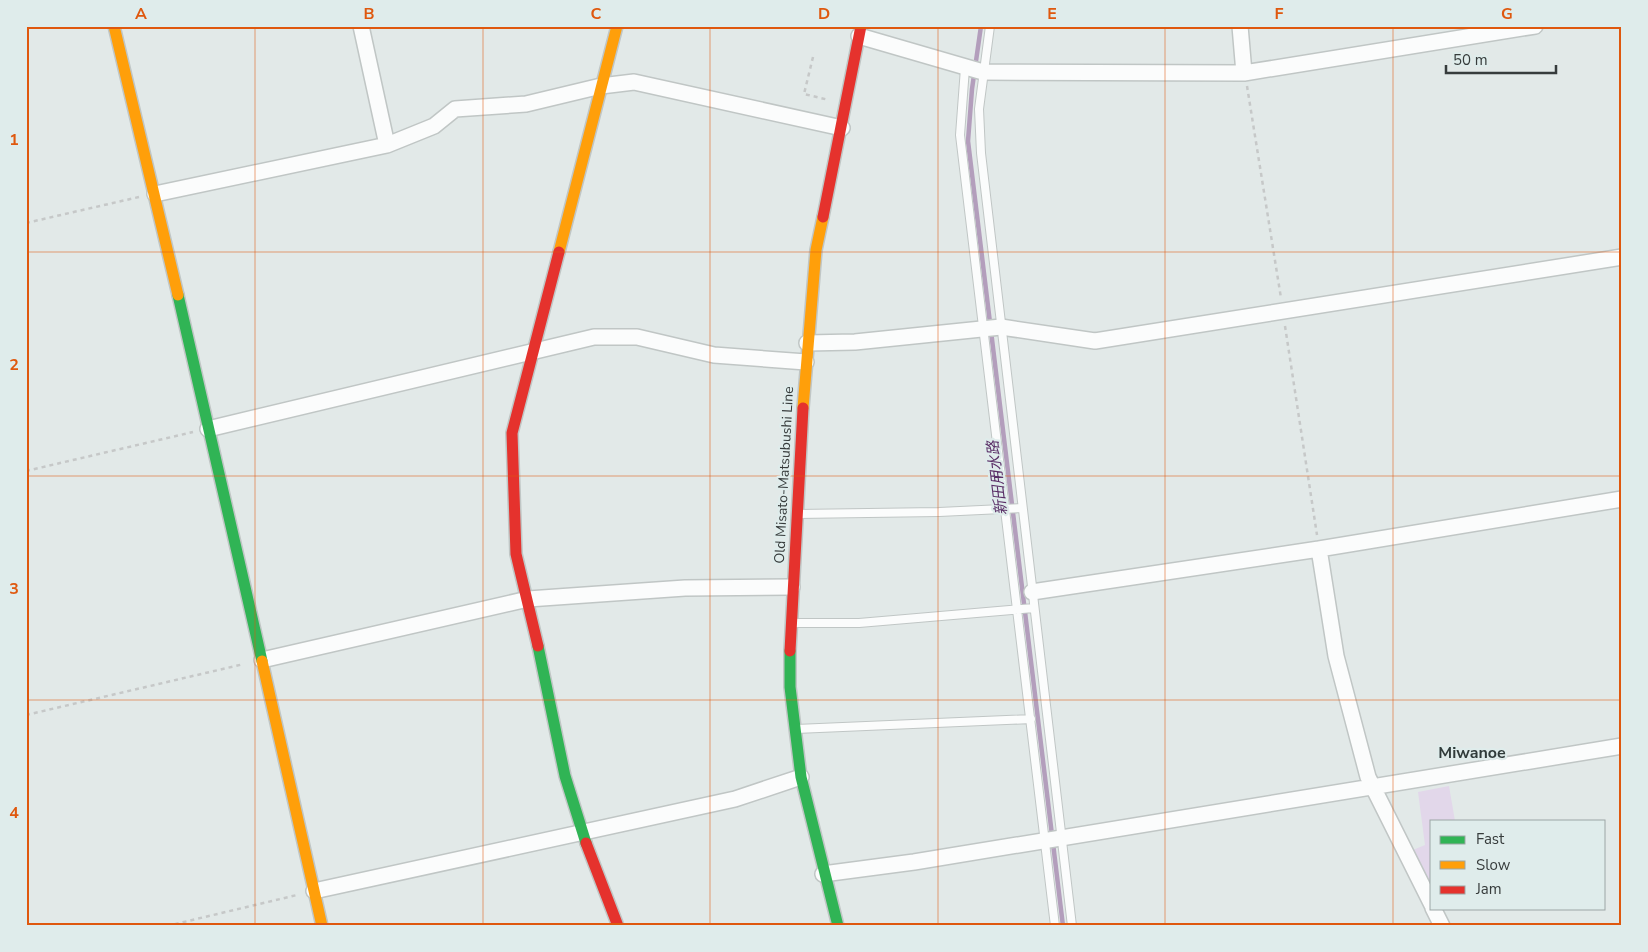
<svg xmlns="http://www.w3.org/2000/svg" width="1648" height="952" font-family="'Nunito Sans','Noto Sans JP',sans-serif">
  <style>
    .green { fill: #e2d7ea }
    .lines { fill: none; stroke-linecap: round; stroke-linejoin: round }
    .stream { stroke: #b39ebc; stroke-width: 4.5 }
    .lane-casing { stroke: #c0c6c5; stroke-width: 10 }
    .street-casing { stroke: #c0c6c5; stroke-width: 18 }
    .fast-casing { stroke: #c0c6c5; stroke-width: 14 }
    .slow-casing { stroke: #c0c6c5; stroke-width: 14 }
    .jam-casing { stroke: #c0c6c5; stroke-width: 14 }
    .path { stroke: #c6c8c8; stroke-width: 2.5; stroke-dasharray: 4 4; stroke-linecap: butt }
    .lane { stroke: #fbfcfc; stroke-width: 8 }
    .street { stroke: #fbfcfc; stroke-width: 15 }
    .fast { stroke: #30b455; stroke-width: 11 }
    .slow { stroke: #ff9f0a; stroke-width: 11 }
    .jam { stroke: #e5322d; stroke-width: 11 }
    .grid { fill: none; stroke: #df580e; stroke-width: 1; stroke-opacity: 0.55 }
    .labels { text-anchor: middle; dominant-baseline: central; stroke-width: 4.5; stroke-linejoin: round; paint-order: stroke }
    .street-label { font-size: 14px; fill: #373c3c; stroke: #dfeceb }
    .water-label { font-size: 15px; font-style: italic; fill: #5a2f67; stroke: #dfeceb }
    .quarter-label { font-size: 16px; font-weight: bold; fill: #303b3a; stroke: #dfeceb }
    .neatline { fill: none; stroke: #df580e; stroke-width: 2 }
    .grid-label { font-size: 16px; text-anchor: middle; font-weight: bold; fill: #df580e }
  </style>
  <rect width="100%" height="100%" fill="#e2e9e8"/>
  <path class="green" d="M1449 786 1455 821H1432V894L1413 850 1425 845 1418 792Z"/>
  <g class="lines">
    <path class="stream" d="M981 26 972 89 968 141 1063 926"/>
    <g class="lane-casing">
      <path id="lane" d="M990 26 979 109 981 153 1072 926
        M965 68 960 135 1055 926
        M797 514 939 512 1022 508
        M792 623H859L1034 608
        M796 729 1031 719"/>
    </g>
    <g class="street-casing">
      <path id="street" d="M361 26 387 145
        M1240 26 1244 73
        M859 36 983 72 1244 73 1535 26
        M155 194 387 145 434 126 455 109 526 104 601 86 634 82 842 128
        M807 343 855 342 1001 327 1095 341 1622 257
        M208 429 594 337H637L714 355 806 362
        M1319 549 1336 656 1368 777 1432 905
        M1032 592 1319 549 1622 499
        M262 660 528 599 685 588 792 587
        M823 874 914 862 1622 746
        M314 891 735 799 801 777
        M1433 908 1442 926"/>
    </g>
    <g class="fast-casing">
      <path id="fast" d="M178 295 262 661
        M538 646 565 776 586 843
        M790 651V687L801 777 838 926"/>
    </g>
    <g class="slow-casing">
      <path id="slow" d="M114 26 178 295
        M559 252 617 26
        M803 408 816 250 823 217
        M262 661 322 926"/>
    </g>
    <g class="jam-casing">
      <path id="jam" d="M823 217 861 26
        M538 646 516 554 512 433 559 252
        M790 651 803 408
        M586 843 618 926"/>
    </g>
    <path class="path" d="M813 57 804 94 829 100
      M1247 86 1281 298
      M26 223 139 197
      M1285 326 1317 535
      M26 471 193 432
      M26 715 244 664
      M167 926 297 895"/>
    <use href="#lane" class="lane"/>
    <use href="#street" class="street"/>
    <use href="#fast" class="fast"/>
    <use href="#slow" class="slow"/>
    <use href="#jam" class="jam"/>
  </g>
  <path class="grid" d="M255 26V926M483 26V926M710 26V926M938 26V926M1165 26V926M1393 26V926M26 252H1622M26 476H1622M26 700H1622"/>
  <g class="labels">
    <g class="street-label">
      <text transform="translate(784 475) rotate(-87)">Old Misato-Matsubushi Line</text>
    </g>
    <g class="water-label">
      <text transform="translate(997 478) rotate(-97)">新田用水路</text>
    </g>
    <g class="quarter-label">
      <text x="1472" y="753">Miwanoe</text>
    </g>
  </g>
  <rect width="1648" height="952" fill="none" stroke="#dfeceb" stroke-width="55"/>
  <rect x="1430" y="820" width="175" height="90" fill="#dfeceb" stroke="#9ca6a5"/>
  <rect x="1440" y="836" width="25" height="8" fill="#30b455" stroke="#9ca6a5"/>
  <text x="1476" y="844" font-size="15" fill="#373c3c">Fast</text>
  <rect x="1440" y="861" width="25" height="8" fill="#ff9f0a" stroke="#9ca6a5"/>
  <text x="1476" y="870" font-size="15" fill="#373c3c">Slow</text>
  <rect x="1440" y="886" width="25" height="8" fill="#e5322d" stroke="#9ca6a5"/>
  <text x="1476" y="894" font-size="15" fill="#373c3c">Jam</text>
  <path d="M1446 65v8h110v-8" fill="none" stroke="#373c3c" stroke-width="2.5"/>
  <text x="1453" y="65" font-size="15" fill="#373c3c" stroke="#dfeceb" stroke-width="4" paint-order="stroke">50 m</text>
  <rect x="28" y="28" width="1592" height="896" class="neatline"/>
  <g class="grid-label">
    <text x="141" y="19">A</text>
    <text x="369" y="19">B</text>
    <text x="596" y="19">C</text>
    <text x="824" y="19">D</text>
    <text x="1052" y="19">E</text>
    <text x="1279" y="19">F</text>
    <text x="1507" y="19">G</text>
    <text x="14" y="145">1</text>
    <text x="14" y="370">2</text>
    <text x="14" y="594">3</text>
    <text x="14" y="818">4</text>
  </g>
</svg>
